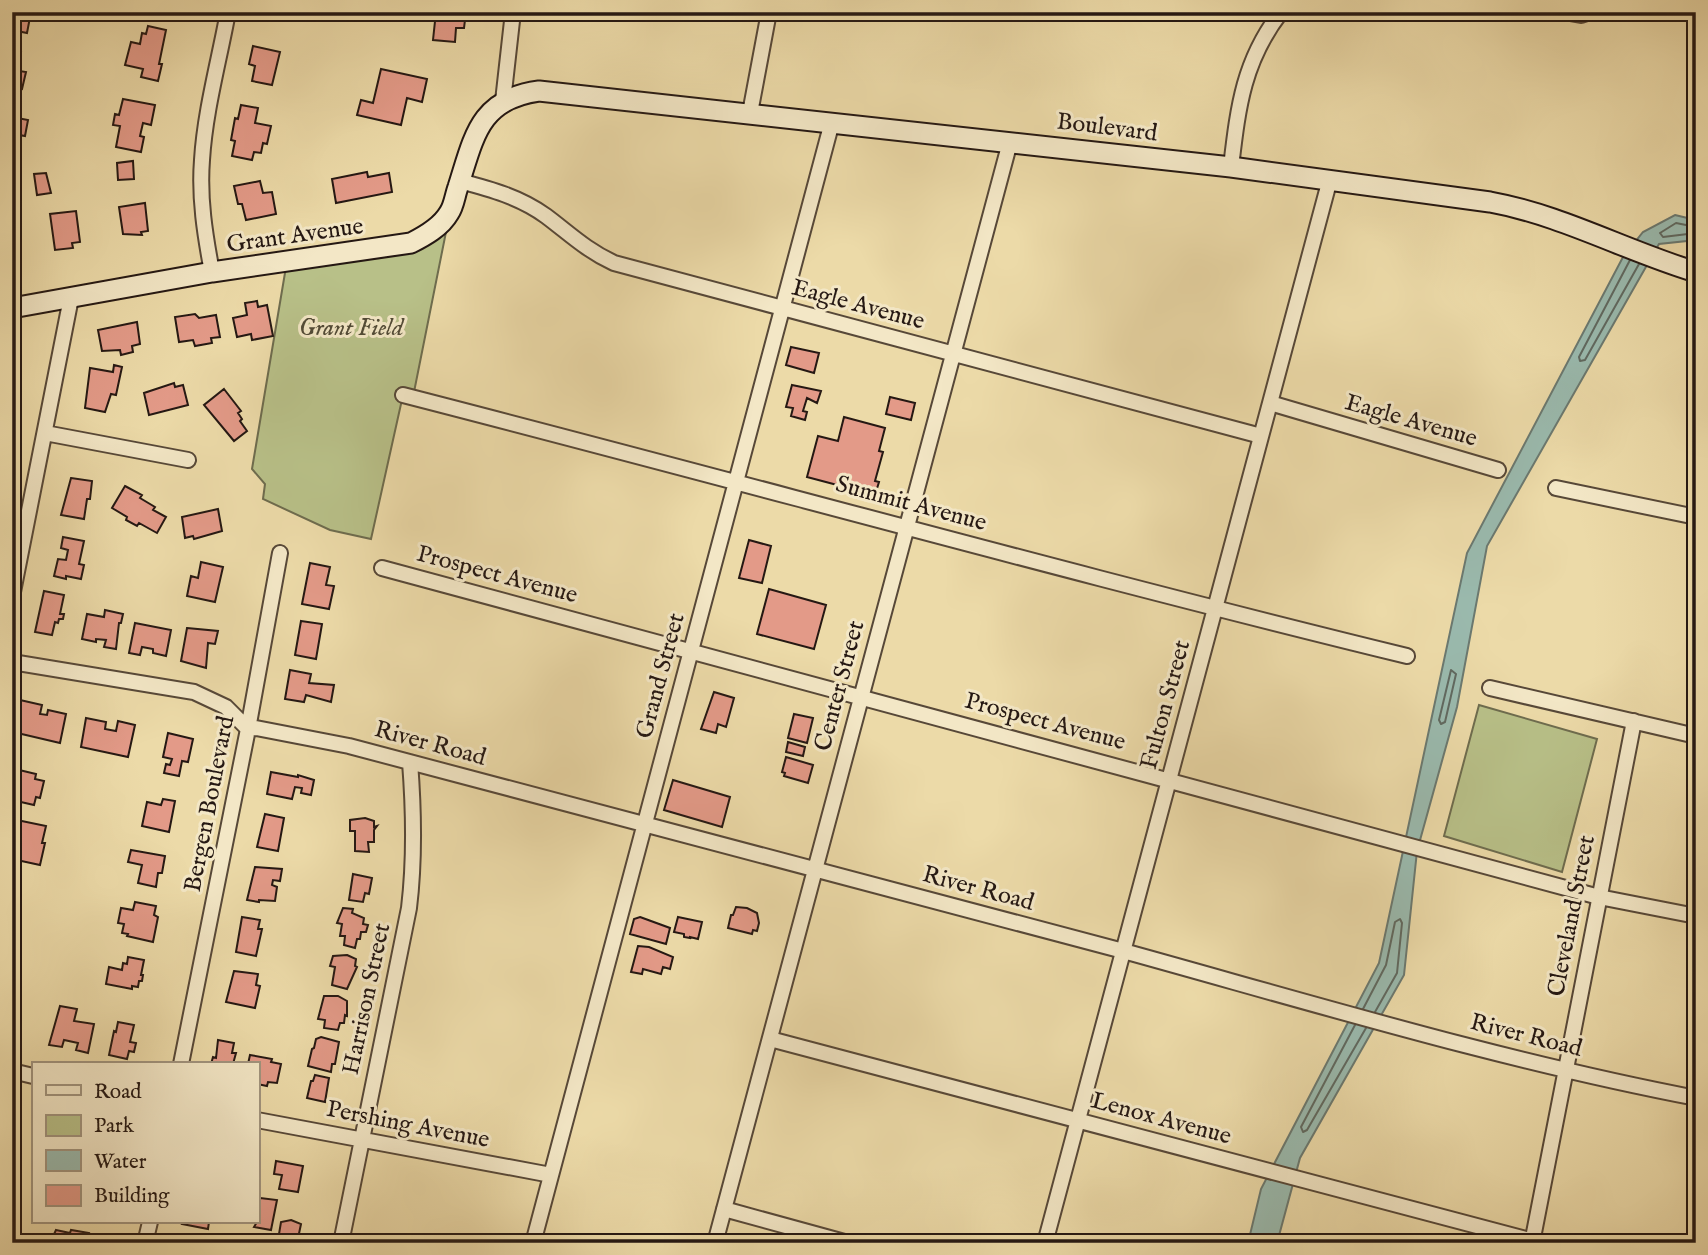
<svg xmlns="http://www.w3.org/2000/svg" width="1708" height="1255" font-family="'IM FELL English',serif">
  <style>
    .green { fill: #b8c088; stroke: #6e6c4e; stroke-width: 2 }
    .water { fill: #9abaae; stroke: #6b7970; stroke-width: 2 }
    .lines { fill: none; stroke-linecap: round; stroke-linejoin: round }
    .shore { stroke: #606960; stroke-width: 2 }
    .building { fill: #e39a88; stroke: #251813; stroke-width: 2 }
    .street-casing { stroke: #574838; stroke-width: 18 }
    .secondary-casing { stroke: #251813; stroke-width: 23 }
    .street { stroke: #f3e7c6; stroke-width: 14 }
    .secondary { stroke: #f3e7c6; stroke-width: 19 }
    .labels { text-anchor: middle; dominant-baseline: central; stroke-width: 6; stroke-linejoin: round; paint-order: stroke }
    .street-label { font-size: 24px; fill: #251813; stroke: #f3e7c6 }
    .park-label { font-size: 24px; font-style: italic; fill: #514a36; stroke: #f3e7c6 }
  </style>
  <rect width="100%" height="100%" fill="#ecdaa8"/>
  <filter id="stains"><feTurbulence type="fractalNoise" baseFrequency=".00286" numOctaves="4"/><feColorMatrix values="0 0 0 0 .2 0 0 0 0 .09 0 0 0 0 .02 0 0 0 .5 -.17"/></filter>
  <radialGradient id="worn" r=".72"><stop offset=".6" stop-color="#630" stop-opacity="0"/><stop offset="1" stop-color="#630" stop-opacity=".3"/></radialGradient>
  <path class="green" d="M450 212 413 397 403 395 371 539 330 530 263 499 265 484 252 469 287 261 394 247Z
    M1479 705 1597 739 1562 872 1444 836Z"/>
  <path class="water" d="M1675 215 1696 220V240L1659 244 1487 546 1457 707 1417 851 1404 975 1300 1158 1277 1243H1248L1261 1189 1379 963 1467 553 1623 257 1643 232Z"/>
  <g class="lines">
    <path class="shore" d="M1696 227 1676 223 1660 233 1663 237 1696 233
      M1630 260 1579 357 1580 361 1585 360 1639 264
      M1451 670 1456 674 1445 722 1441 724 1439 720Z
      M1363 1009 1386 965 1395 922 1400 919 1402 923 1397 973 1375 1012
      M1355 1025 1301 1127 1303 1132 1307 1130 1366 1028"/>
  </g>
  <path class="building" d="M12 12H31L27 33 12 30Z
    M262 12H284L282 20 261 15Z
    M436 12H466L464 28H456L455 42 433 40Z
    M148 26 166 30 159 64H162L158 81 141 77 143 69 125 65 131 42 140 44 142 33 146 34Z
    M253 46 280 52 272 85 252 81 255 66 249 64Z
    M12 50 21 52 19 71 26 72 22 89 14 87 12 90Z
    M381 69 427 79 422 102 407 98 401 125 357 115 361 100 373 103Z
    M123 99 155 105 151 125 143 123 140 136 144 137 141 152 116 147 120 126 113 125 115 114 119 115Z
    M241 105 258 108 255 123 271 126 267 144 263 143 261 153 254 152 252 160 232 156 235 141 231 140 235 118 238 119Z
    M12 117 28 120 25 136 19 135 12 166Z
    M133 161 134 179 118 180 117 163Z
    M367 172 368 177 389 173 392 192 336 203 332 179Z
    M46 173 51 193 37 195 34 174Z
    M260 181 263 193 272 192 276 214 246 220 242 204H238L234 186Z
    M145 203 148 231 141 232 142 235 123 234 119 207Z
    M76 211 80 242 72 243 73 248 55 250 50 214Z
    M257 301 258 307 267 305 273 336 252 340 251 334 237 337 233 318 247 315 245 303Z
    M195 314 199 318 216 315 220 337 211 338 212 343 195 346 193 340 179 342 175 317Z
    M137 322 140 344 132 346 133 352 121 355 120 350 102 351 98 330Z
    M791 347 819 353 814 373 786 365Z
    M114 365 122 367 116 395 111 394 105 412 85 408 90 368 113 372Z
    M174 383 175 387 183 385 188 405 149 415 144 393Z
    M792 385 821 391 817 403 807 398 803 411 807 412 805 420 791 416 793 408 786 407Z
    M224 389 241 411 238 413 242 419 240 421 247 431 234 441 204 405Z
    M890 397 915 403 911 420 886 414Z
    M844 417 885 428 879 451 883 452 875 481 879 482 875 495 807 477 818 436 838 441Z
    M71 478 92 481 90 499H87L84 519 61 515Z
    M125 486 142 495 140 498 155 507 153 510 166 517 157 533 139 523 137 526 126 520 127 517 112 508Z
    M218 509 222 531 194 539 193 536 185 538 182 517Z
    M63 537 84 541 79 564 84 565 81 579 66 576V579L54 576 58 559 66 560 68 550 61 548Z
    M749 540 771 546 762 583 739 578Z
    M201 562 223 567 215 602 187 596 191 576 198 578Z
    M310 563 330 567 326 585 334 586 329 609 302 604Z
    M769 589 826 605 814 649 757 634Z
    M44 591 64 595 60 614H64L63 619H59L58 623 55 622 52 635 35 632Z
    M105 610 123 614 121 623H119L116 649 104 647 106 640 96 639V642L82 639 87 614 104 617Z
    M301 621 322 624 316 659 295 655Z
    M135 623 171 630 166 656 153 653V649L142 647 140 655 129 653Z
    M187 628 218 631 215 644 208 643 206 668 181 661Z
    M290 670 311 674 309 683 334 685 331 702 306 695 304 702 285 699Z
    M714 692 734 698 726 727 718 724 716 733 701 729Z
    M20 700 42 705 40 714 47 715 48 710 66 714 60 743 13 732Z
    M794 714 813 718 807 743 788 738Z
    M86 718 106 722 105 729 116 731 118 721 135 725 128 757 81 747Z
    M168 733 193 739 188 762 182 761 179 776 164 773 166 764 170 765 172 759 163 757Z
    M788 742 805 747 803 756 786 752Z
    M786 757 813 765 808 783 784 776 785 773 782 772Z
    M15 769 36 774 35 779 44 781 40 798 36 797 34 805 12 800Z
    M271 772 298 777V775L314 780 311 795 301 793 302 788 295 787 292 799 267 794Z
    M673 780 730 797 722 827 664 810Z
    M163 799 175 801 169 832 142 826 147 802 161 805Z
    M265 814 284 818 278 851 257 847Z
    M365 818 374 821V827L377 826 374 830V842H368L369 852 355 851V831H350V820Z
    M12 819 46 826 42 843H45L40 865 12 859Z
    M131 850 165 856 162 873H158L156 887 138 883 142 865 128 862Z
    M255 867 282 869 280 881 273 880 272 885 277 887 275 901 259 900V902L247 900Z
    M353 874 372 878 369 894 365 893 363 902 349 900Z
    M12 875 20 877 15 905H18L16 918 12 917Z
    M135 902 156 906 154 915 158 917 153 942 127 936 128 934 122 933 124 924 118 923 121 908 133 910Z
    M736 907 747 908 757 913 759 923 757 931 753 930 752 934 728 928 731 915H733Z
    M343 908 353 909 352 913 364 918 363 924 368 925 366 932H361L360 939H357L355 948 344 945 345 936H340L342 924 337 923Z
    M242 917 260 920 258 929H262L256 956 236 952Z
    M640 917 670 928 666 944 630 934 634 919Z
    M678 917 702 922 698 939 690 937V938L684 937V934L674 932Z
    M638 946 649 947 673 957 670 969 663 967 661 974 643 969 642 974 631 972Z
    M347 955 356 959 355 966 357 967 347 989 332 985 335 967 330 966 333 956Z
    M128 957 144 960 141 975H143L142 981H139L138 987 132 986V989L106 984 109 967 122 970 123 963 127 964Z
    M234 971 258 974 256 985 260 986 255 1008 226 1002Z
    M324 996H338L347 1001V1016L345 1015 344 1023H340L338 1030 324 1028 325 1020 318 1019Z
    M60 1006 77 1009 74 1021 94 1024 88 1053 76 1050 78 1043 64 1040 62 1047 49 1045Z
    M118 1022 134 1025 130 1042 136 1043 134 1052 129 1051 127 1059 109 1055 114 1031 116 1032Z
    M321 1037 339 1042 335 1064H332L331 1072 308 1066 312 1049 314 1048 316 1039Z
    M218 1040 234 1043 232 1053H236L233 1064H211L213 1057 216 1058Z
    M250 1055 272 1059 271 1062 281 1064 277 1083 268 1082 267 1086 257 1084V1064H248Z
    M315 1075 329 1078 325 1102 307 1098 311 1081H313Z
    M276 1161 303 1166 298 1192 279 1189 282 1175 274 1174Z
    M260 1198 277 1200 271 1230 254 1227 257 1222Z
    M291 1220 301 1224 297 1243 278 1240 281 1222Z
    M183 1222H209L208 1229 182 1224Z
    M56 1230 70 1233 71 1230 89 1233 87 1240 91 1243H50Z"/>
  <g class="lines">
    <g class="street-casing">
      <path id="street" d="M1564 12 1581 15 1590 12
        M503 101 513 12
        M750 113 769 12
        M1231 167C1238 108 1243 61 1281 12
        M460 181C490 189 520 197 546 216 570 234 586 250 614 263L1261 436
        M212 272C205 235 199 198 202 160 205 111 219 61 228 12
        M403 395C738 481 1071 574 1407 656
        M1270 403 1498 470
        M45 433 188 460
        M1556 488 1696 517
        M382 568 1599 897 1696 916
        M12 597 71 298
        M12 662 194 692 226 707 248 729 256 728 349 746C608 814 868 881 1127 952 1315 1004 1503 1061 1696 1098
        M1490 688 1696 736
        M770 1039 1541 1243
        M181 1064 248 729 280 553
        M12 1071 33 1076
        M257 1120 551 1175
        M724 1209 848 1243
        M145 1243 150 1222
        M341 1243 409 908C415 858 414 813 410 762
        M533 1243 832 122
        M715 1243 1010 142
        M1045 1243 1330 179
        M1532 1243 1634 721"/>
    </g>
    <g class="secondary-casing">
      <path id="secondary" d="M12 308 212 272 411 243C425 236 441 227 449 213 454 206 455 195 458 187 474 137 479 99 539 91L1231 167 1490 202C1562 215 1626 251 1696 272"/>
    </g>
    <use href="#street" class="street"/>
    <use href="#secondary" class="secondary"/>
  </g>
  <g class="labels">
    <g class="street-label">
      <text transform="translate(1107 128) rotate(7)">Boulevard</text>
      <text transform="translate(295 236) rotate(-8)">Grant Avenue</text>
      <text transform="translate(858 305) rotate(15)">Eagle Avenue</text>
      <text transform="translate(1411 421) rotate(16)">Eagle Avenue</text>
      <text transform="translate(911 504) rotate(15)">Summit Avenue</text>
      <text transform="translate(497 575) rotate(15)">Prospect Avenue</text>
      <text transform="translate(661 676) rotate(-75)">Grand Street</text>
      <text transform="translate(840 686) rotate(-75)">Center Street</text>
      <text transform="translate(1166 705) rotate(-75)">Fulton Street</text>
      <text transform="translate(1045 722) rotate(15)">Prospect Avenue</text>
      <text transform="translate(430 744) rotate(15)">River Road</text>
      <text transform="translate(210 804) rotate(-79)">Bergen Boulevard</text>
      <text transform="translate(978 889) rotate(15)">River Road</text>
      <text transform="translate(1572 916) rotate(-79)">Cleveland Street</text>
      <text transform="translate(367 999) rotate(-78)">Harrison Street</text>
      <text transform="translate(1526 1036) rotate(14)">River Road</text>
      <text transform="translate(1161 1119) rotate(15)">Lenox Avenue</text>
      <text transform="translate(408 1125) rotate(11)">Pershing Avenue</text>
    </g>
    <g class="park-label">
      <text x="351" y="328">Grant Field</text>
    </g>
  </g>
  <rect width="1708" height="1255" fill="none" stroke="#ecdaa8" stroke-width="42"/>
  <rect x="14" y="14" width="1680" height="1227" fill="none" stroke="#251813" stroke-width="3.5"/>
  <rect x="21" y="21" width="1666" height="1213" fill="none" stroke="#251813" stroke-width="2"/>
  <rect x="32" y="1062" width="228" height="161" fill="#f3e7c6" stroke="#a1947e" stroke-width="2"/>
  <rect x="46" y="1085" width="35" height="10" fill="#f3e7c6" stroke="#a1947e" stroke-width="2"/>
  <text x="94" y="1098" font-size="21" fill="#251813">Road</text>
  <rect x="46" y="1115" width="35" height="21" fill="#b8c088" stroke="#a1947e" stroke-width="2"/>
  <text x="94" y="1132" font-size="21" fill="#251813">Park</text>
  <rect x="46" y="1150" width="35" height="21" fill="#9abaae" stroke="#a1947e" stroke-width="2"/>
  <text x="94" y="1168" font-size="21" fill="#251813">Water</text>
  <rect x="46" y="1185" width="35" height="21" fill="#e39a88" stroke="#a1947e" stroke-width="2"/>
  <text x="94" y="1202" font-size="21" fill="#251813">Building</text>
  <rect width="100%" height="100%" filter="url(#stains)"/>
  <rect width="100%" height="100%" fill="url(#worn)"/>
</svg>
